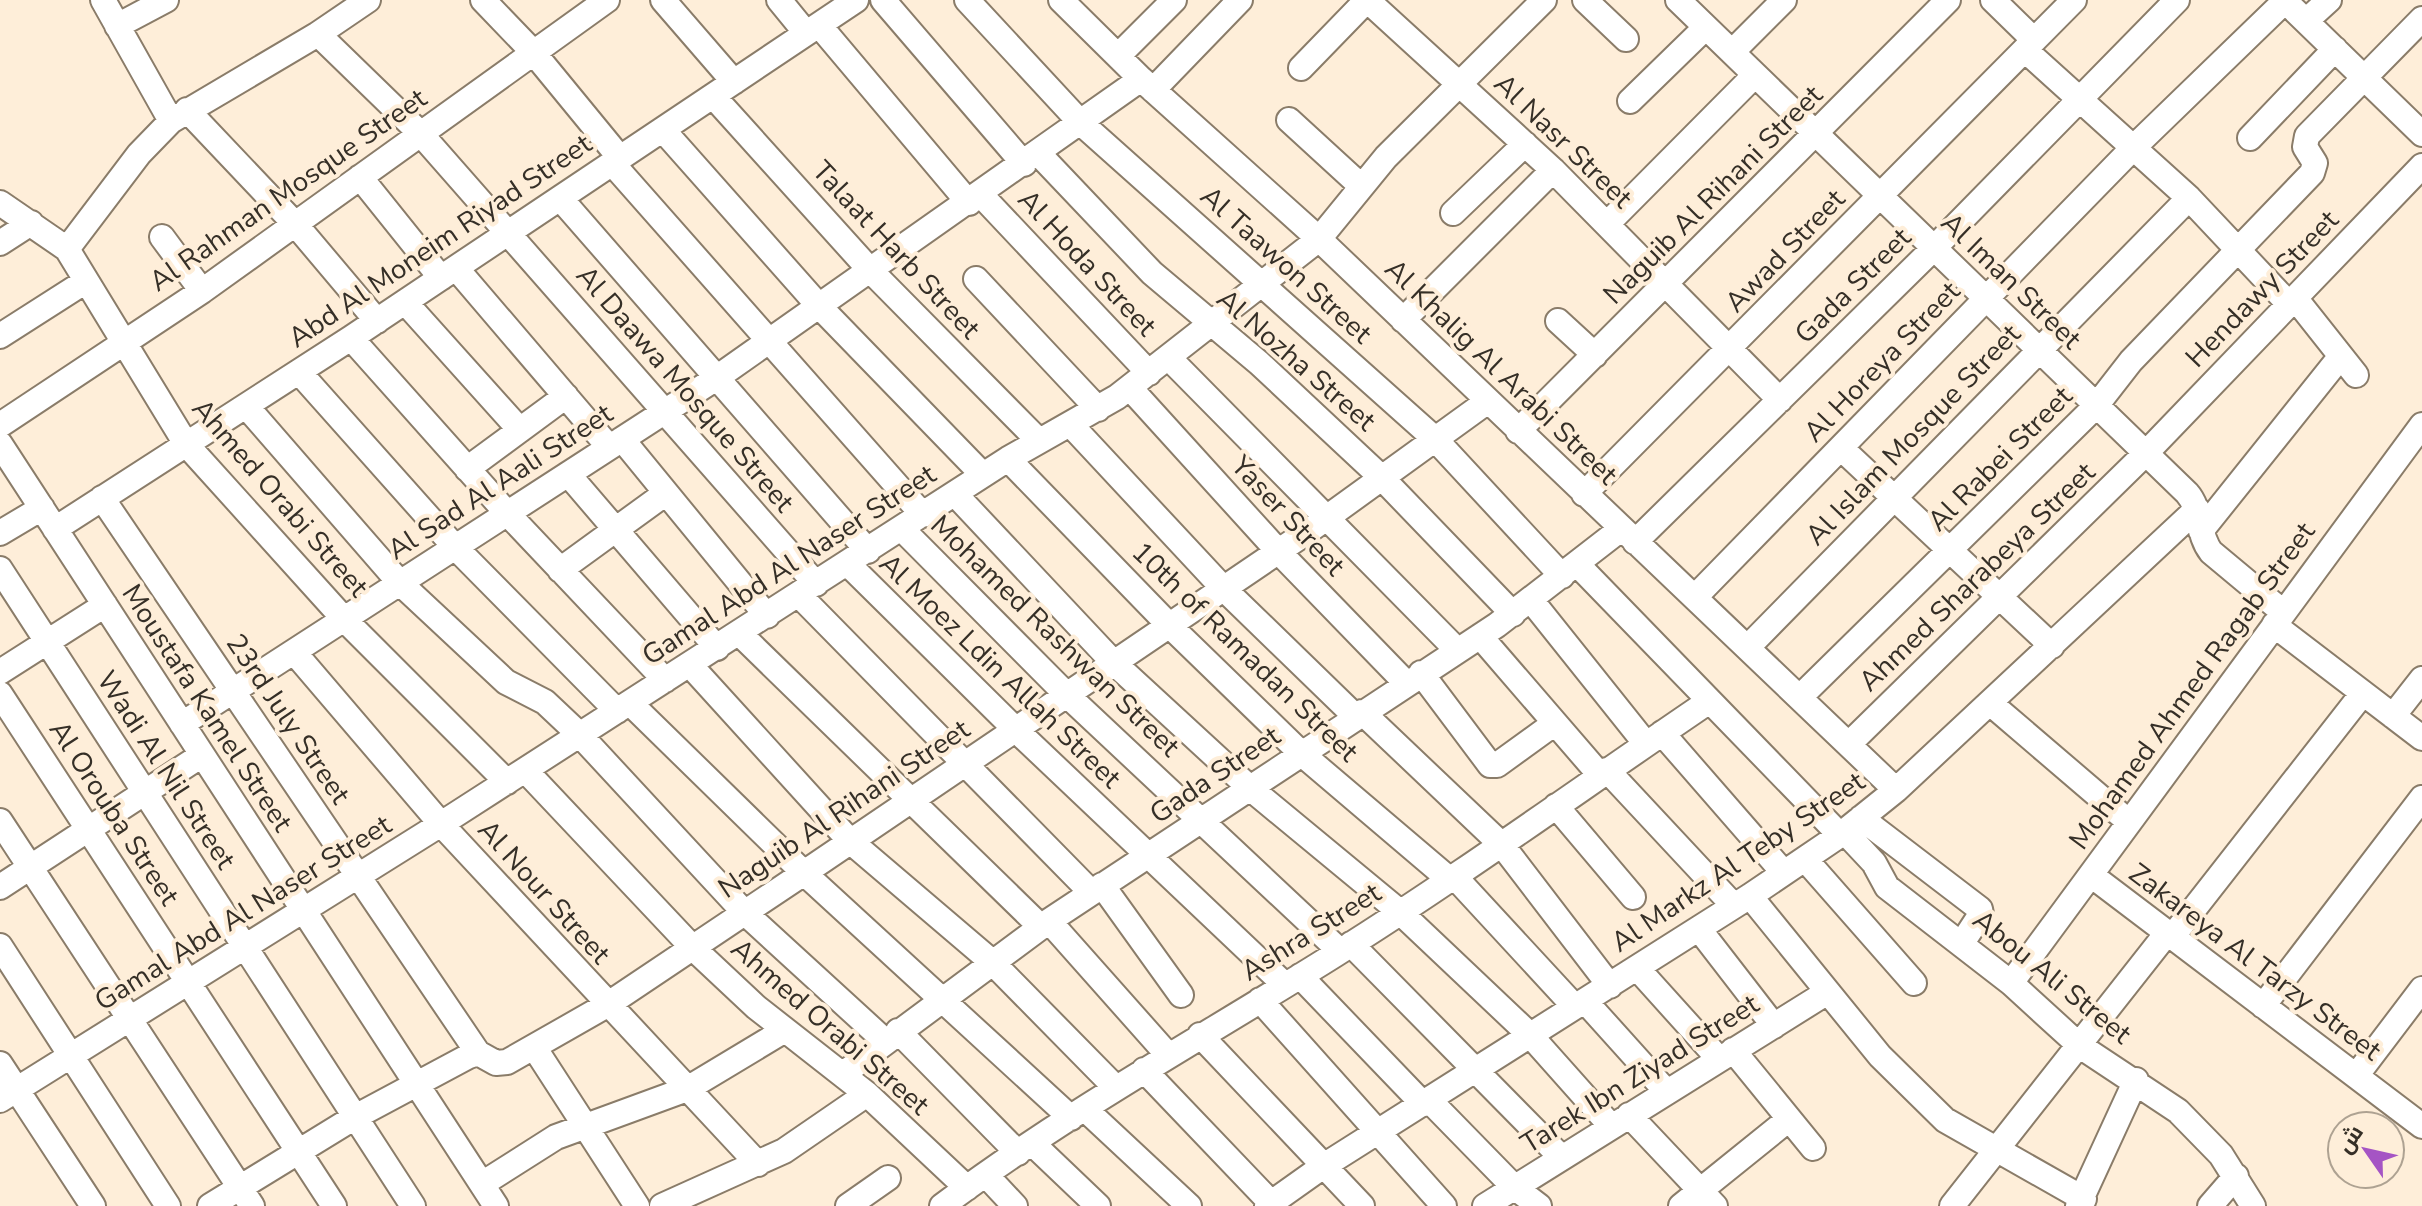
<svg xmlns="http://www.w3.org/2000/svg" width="2422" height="1206" font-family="'Nunito Sans',Cairo,sans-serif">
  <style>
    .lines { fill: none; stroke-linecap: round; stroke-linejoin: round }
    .minor-casing { stroke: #8a7c69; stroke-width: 28 }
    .minor { stroke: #fff; stroke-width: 24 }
    .labels { text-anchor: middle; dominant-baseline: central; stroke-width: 8; stroke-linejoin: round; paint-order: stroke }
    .street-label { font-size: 28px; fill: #352f27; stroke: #feeed9 }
  </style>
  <rect width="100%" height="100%" fill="#feeed9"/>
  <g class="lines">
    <g class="minor-casing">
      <path id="minor" d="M103 0 171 121
        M483 0 533 52 620 158
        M663 0 734 82
        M779 0 806 33
        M883 0 1024 164
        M967 0 1081 123 1435 439 1562 576
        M1061 0 1141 79 1319 239 1896 790
        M1585 0 1626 39
        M1678 0 2187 493C2202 510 2197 534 2211 552L2283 612
        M1993 0 2034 40
        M2284 0 2422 134
        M2306 21 2329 0
        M819 25 969 203
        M117 26 166 0
        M318 34 420 133 816 584
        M2025 50 2189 198 2289 304
        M1732 52 1784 0
        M1118 56 1174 0
        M1301 68 1367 0 1553 170 1780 400
        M1153 90 1240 0
        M713 96 870 270 1039 441
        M1630 101 1706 27
        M187 110 296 225 377 321
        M1289 120 1361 186
        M663 130 819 306 983 475
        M2250 138 2335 49
        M1038 153 1152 273 1259 363 1382 478 1513 614
        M612 163 923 515
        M360 177 441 278
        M981 195 1149 373
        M560 198 868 551
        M0 203 67 249 186 444 344 619 507 782
        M1453 213 1525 144
        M1607 224 1755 75
        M162 237 202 291
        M0 243 31 223
        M67 249 139 154 171 121 318 34 368 0
        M456 268 609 447
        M976 279 1098 409
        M2295 298 2356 375
        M405 302 520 430
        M1403 320 1553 170
        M1558 321 1595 355
        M0 336 86 281
        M351 338 507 513 665 680
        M1169 358 1457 650
        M299 372 455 547 617 711
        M1130 388 1278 551 1406 683
        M246 406 400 583 506 682 545 702 580 735 744 912 885 1041
        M0 425 202 291 607 0
        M1071 425 1223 588 1356 717
        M1518 431 1948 0
        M622 439 767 616
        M0 444 496 1206
        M1842 449 2052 646
        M1008 459 1170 626 1302 754 1449 879
        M467 469 566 396
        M568 474 717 648
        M955 494 1113 662 1251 789 1400 912 1530 1035 1611 1126
        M1584 494 2074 0
        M102 498 478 1053
        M55 529 351 338 856 0
        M902 529 1067 695 1340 951
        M2201 531 2341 356
        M0 533 42 508
        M1635 542 1934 248 2177 0
        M848 564 1015 729 1285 985
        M1577 564 1840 835
        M0 569 413 1206
        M560 570 666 493
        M799 595 1091 892
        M1695 597 2132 149 2285 1
        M1531 600 1646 744
        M2274 625 2422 738
        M739 633 1041 927
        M1480 636 1600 775
        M1748 647 2189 198
        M294 652 441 824 758 1164
        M690 665 850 841 992 962 1116 1088
        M0 672 105 605
        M1421 673 1490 765H1497L1555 723
        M0 694 334 1206
        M1801 696 2096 406 2131 361 2312 173 2315 163 2305 147 2307 136 2422 19
        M630 703 804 873 1071 1118
        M1990 703 2129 822
        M1362 712 1502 845 1610 986
        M2393 716 2422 679
        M182 724 715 379 1141 79
        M1662 733 1784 873
        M1849 744 2146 453 2422 166
        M525 770 692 947 756 1007 867 1094 967 1188
        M1607 770 1734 906
        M1556 806 1633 897
        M1861 818 1980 909 1981 914 1962 943
        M0 821 252 1206
        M1844 831 1874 863 1887 887 2011 983 2080 1046 2178 1111 2221 1155 2253 1206
        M1805 859 1914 983
        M2091 875 2422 1126
        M1454 876 1575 1007
        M1102 885 1181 995
        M0 887 202 755
        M1750 896 1880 1056 1945 1120 2084 1199
        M1049 921 1168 1055
        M1699 929 1774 1026
        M2172 937 2363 693
        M1351 944 1561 1157
        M0 946 168 1206
        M1637 968 1719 1059
        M1300 976 1423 1104
        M2011 983 2422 425
        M1260 1000 1444 1206
        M1585 1001 1666 1091
        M2263 1006 2422 798
        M898 1031 1018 1153
        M1200 1035 1362 1206
        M534 1047 637 1206
        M1733 1050 1813 1148
        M0 1064 93 1206
        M1144 1070 1274 1206
        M843 1074 1049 921 1497 625 1621 529
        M2356 1076 2422 989
        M0 1100 441 824 1008 459 1117 397 1319 239 1386 157 1544 0
        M1429 1100 1514 1187 1539 1206
        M1085 1109 1189 1206
        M1629 1115 1715 1206
        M1032 1143 1098 1206
        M986 1175 1015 1206
        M482 1184 556 1137 687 1089 785 1030
        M210 1206 355 1117 469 1056 478 1053 496 1063 507 1062 607 1005 804 873 1307 532 1488 401
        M662 1206 784 1151 867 1094
        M848 1206 888 1178
        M942 1206C1067 1112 1204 1037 1336 954 1463 874 1584 786 1708 702
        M1267 1206 1322 1167 1750 896 1840 835 1896 790 2197 509
        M1485 1206 1826 993
        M1681 1206 1789 1119
        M1952 1206 2167 933
        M2078 1206 2136 1080
        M2210 1206 2236 1176"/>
    </g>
    <use href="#minor" class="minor"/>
  </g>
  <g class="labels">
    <g class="street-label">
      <text transform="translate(1563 141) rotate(44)">Al Nasr Street</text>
      <text transform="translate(288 190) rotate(-35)">Al Rahman Mosque Street</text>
      <text transform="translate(1713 195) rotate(-45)">Naguib Al Rihani Street</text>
      <text transform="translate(440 241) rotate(-34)">Abd Al Moneim Riyad Street</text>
      <text transform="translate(896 250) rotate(47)">Talaat Harb Street</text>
      <text transform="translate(1785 251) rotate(-46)">Awad Street</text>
      <text transform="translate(1087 263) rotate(47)">Al Hoda Street</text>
      <text transform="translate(1286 265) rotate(42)">Al Taawon Street</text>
      <text transform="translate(2011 281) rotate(44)">Al Iman Street</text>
      <text transform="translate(1853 286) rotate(-45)">Gada Street</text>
      <text transform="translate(2262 289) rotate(-46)">Hendawy Street</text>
      <text transform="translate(1296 360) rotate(41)">Al Nozha Street</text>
      <text transform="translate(1882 362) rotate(-46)">Al Horeya Street</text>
      <text transform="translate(1501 372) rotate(44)">Al Khalig Al Arabi Street</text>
      <text transform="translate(685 389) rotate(49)">Al Daawa Mosque Street</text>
      <text transform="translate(1913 435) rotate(-46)">Al Islam Mosque Street</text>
      <text transform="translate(2000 459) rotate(-45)">Al Rabei Street</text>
      <text transform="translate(500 482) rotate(-33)">Al Sad Al Aali Street</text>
      <text transform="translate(280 498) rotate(49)">Ahmed Orabi Street</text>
      <text transform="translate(1288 516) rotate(47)">Yaser Street</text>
      <text transform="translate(789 565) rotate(-33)">Gamal Abd Al Naser Street</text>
      <text transform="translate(1977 577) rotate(-44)">Ahmed Sharabeya Street</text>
      <text transform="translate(1055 636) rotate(44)">Mohamed Rashwan Street</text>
      <text transform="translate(1245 652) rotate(44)">10th of Ramadan Street</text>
      <text transform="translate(1000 671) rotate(44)">Al Moez Ldin Allah Street</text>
      <text transform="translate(2192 686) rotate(-54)">Mohamed Ahmed Ragab Street</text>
      <text transform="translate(207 708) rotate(57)">Moustafa Kamel Street</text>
      <text transform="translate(288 719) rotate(56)">23rd July Street</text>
      <text transform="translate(166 770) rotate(57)">Wadi Al Nil Street</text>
      <text transform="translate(1215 775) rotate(-34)">Gada Street</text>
      <text transform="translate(844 809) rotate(-34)">Naguib Al Rihani Street</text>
      <text transform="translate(114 813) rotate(57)">Al Orouba Street</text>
      <text transform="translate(1738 862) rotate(-34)">Al Markz Al Teby Street</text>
      <text transform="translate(544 892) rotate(48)">Al Nour Street</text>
      <text transform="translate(243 913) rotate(-32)">Gamal Abd Al Naser Street</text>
      <text transform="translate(1311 932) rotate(-32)">Ashra Street</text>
      <text transform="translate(2255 962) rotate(37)">Zakareya Al Tarzy Street</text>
      <text transform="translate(2052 977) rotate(39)">Abou Ali Street</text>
      <text transform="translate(830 1027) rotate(41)">Ahmed Orabi Street</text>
      <text transform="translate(1640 1074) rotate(-32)">Tarek Ibn Ziyad Street</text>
    </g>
  </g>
  <g transform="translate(2366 1150) rotate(304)"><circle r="38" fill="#feeed9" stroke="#aea292" stroke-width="2"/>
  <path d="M0-6L14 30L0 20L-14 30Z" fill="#a554c4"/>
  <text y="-12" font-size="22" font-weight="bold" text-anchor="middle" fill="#352f27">ش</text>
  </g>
</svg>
